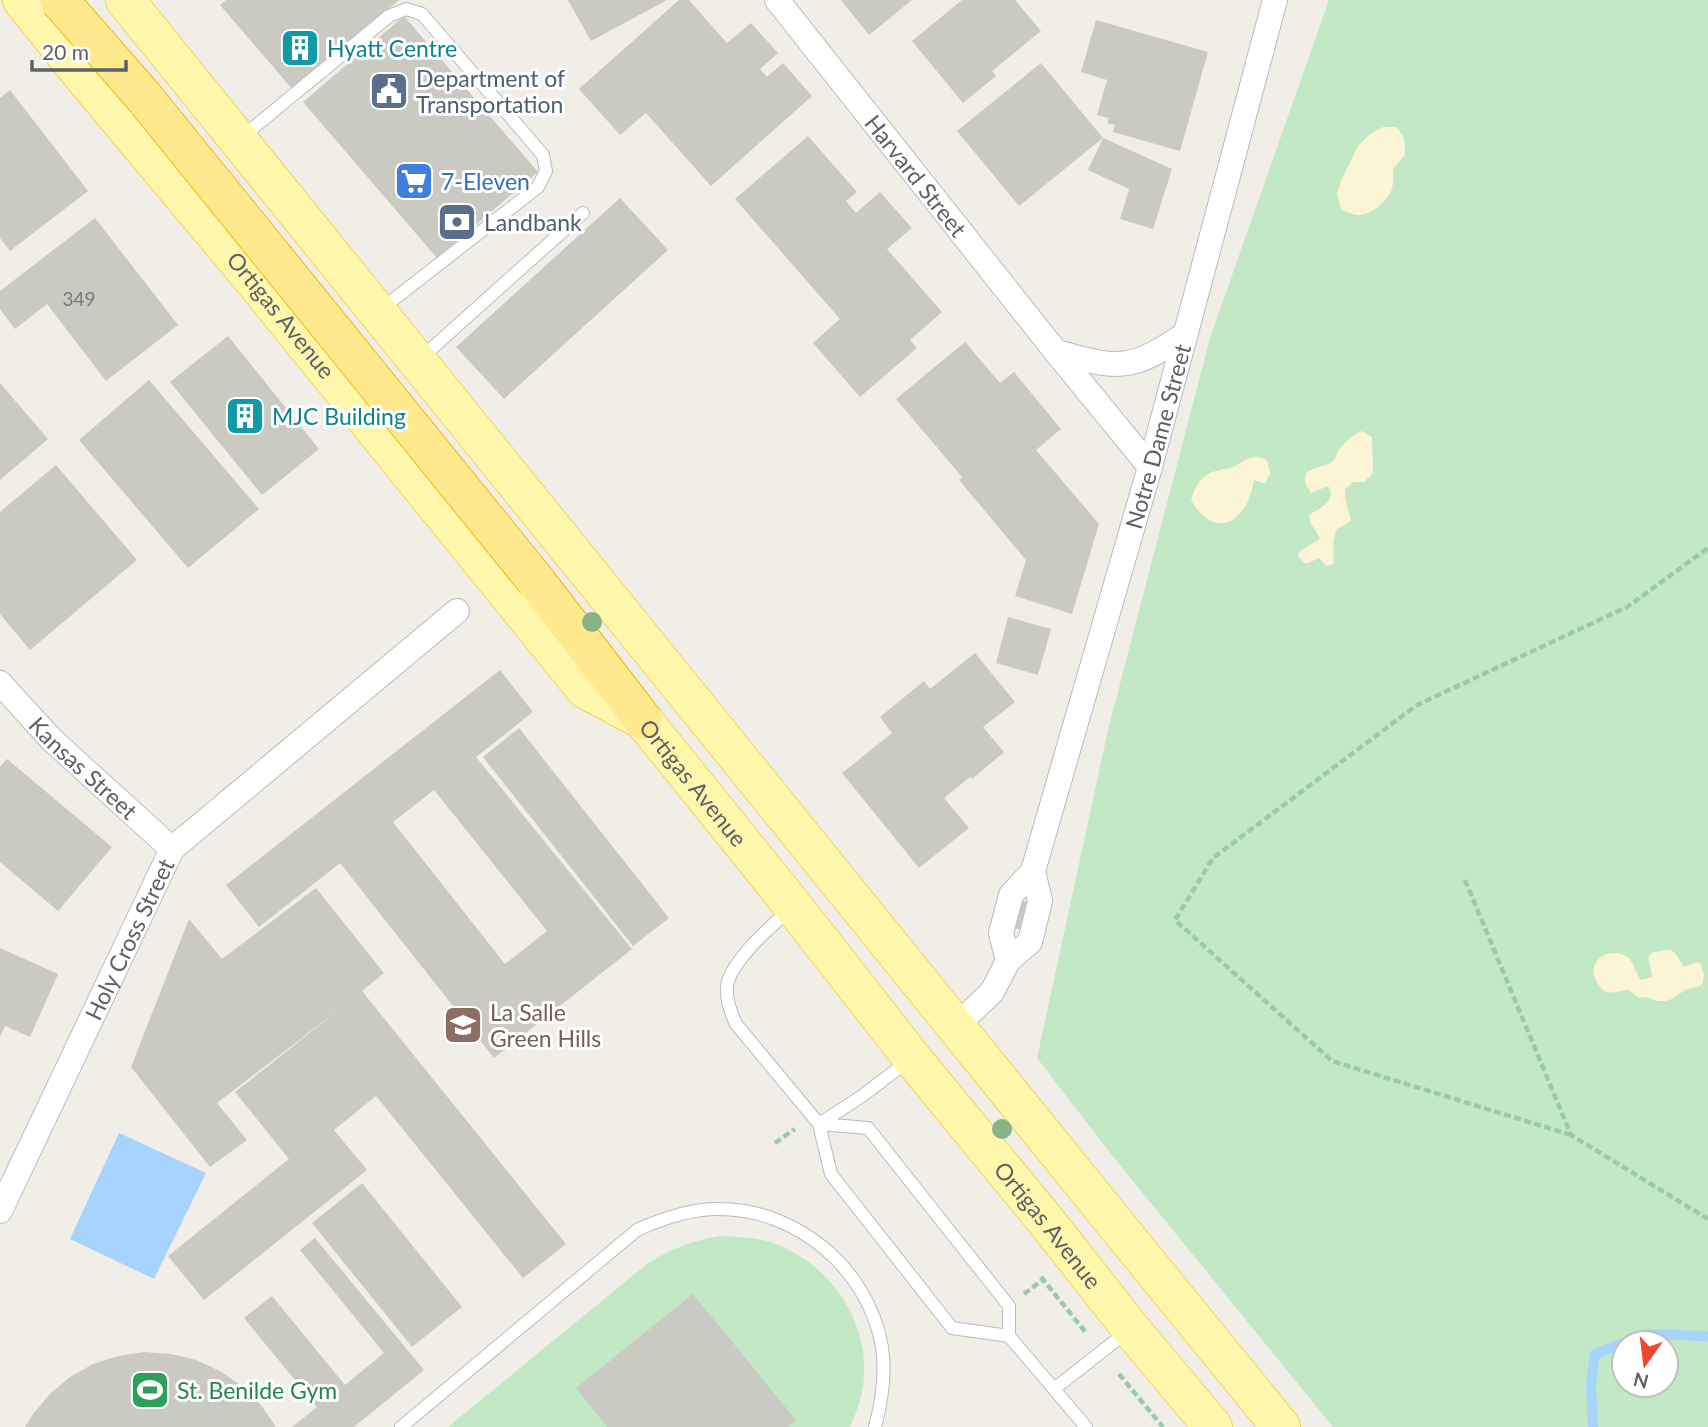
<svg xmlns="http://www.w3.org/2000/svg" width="1708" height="1427" font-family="Lato,sans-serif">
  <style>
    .green { fill: #c2e8c5; fill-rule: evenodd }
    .sand { fill: #fbf5d6 }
    .water { fill: #a7d3ff }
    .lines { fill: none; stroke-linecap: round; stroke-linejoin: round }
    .stream { stroke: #a7d3ff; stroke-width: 10 }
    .building { fill: #cbcac2; fill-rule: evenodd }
    .lane-casing { stroke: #b8bbc0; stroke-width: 14 }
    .street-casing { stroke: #b8bbc0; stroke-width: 26 }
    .primary-casing { stroke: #f4d35b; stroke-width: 40 }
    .highway-casing { stroke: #f6b900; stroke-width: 40 }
    .path { stroke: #9bc9ab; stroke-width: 4.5; stroke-dasharray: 7 3.5; stroke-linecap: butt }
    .lane { stroke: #fff; stroke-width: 12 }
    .street { stroke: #fff; stroke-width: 24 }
    .primary { stroke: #fff7ac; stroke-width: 38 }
    .highway { stroke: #ffe98f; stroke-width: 38 }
    .highway-bridge-casing { stroke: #f6b900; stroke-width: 40; stroke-linecap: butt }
    .highway-bridge { stroke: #ffe98f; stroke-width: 38 }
    .tree { fill: #88b288 }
    .labels { text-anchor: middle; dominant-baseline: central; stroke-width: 6; stroke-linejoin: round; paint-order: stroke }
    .number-label { font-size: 19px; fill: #787b7e }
    .culture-label { font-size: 23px; fill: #0d838f; stroke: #fff; text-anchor: start }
    .service-label { font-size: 23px; fill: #4e5e75; stroke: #fff; text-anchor: start }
    .street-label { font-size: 23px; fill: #5d6167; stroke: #fff }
    .shop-label { font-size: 23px; fill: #366cbe; stroke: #fff; text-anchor: start }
    .education-label { font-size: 23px; fill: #785e54; stroke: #fff; text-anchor: start }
    .leisure-label { font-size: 23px; fill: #27864d; stroke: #fff; text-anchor: start }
  </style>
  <rect width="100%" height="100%" fill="#f0eee6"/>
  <path class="green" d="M1329 0H1708V1427H1333L1111 1154 1037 1058 1108 730 1210 338ZM1624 1343H1666V1385H1624Z
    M720 1236C737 1237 756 1237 773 1243 831 1264 872 1324 863 1386 861 1400 856 1414 850 1427H448L647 1264C673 1248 689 1242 720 1236Z"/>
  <path class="sand" d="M1383 127H1397L1404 138 1405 155 1393 169C1393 176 1394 184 1391 191 1386 203 1370 216 1356 215 1351 214 1345 211 1341 209L1337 194 1341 181 1358 146 1370 134Z
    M1362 431 1372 437 1373 473 1364 482H1353L1345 489C1344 500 1349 510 1351 521L1337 529C1331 544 1335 550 1333 564L1326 566 1319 558 1308 563H1304L1298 556 1300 551 1320 539C1317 530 1309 525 1309 515 1320 508 1338 500 1328 486L1311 493 1305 483 1306 473C1314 467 1324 467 1332 462 1337 458 1336 453 1340 448 1345 441 1355 434 1362 431Z
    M1259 457 1267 460 1270 473 1265 484 1254 480C1252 489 1250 500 1244 508 1226 534 1205 524 1191 500 1195 487 1202 474 1216 471 1222 469 1228 469 1233 467 1245 461 1244 458 1259 457Z
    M1670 950 1674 952 1684 967 1696 962 1700 963 1704 974 1703 983C1697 989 1694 987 1687 989 1677 994 1673 1002 1661 1001 1652 1001 1648 995 1639 998L1629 990C1622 990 1612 994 1606 992 1604 991 1599 986 1598 984 1584 963 1607 946 1626 956 1634 960 1635 973 1641 980L1652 977C1652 969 1648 964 1649 956L1653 952Z"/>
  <path class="water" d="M119 1133 206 1173 154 1279 70 1239Z"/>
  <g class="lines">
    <path class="stream" d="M1624 1343 1648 1334 1704 1336 1708 1337
      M1593 1427 1591 1383 1595 1354 1624 1343"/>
  </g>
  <path class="building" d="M226 0H399L293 90 220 5Z
    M568 0H667L591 41Z
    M679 0H689L727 43 751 23 778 53 760 69 767 77 783 63 812 96 711 186 646 113 620 135 579 89Z
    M841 0H912L869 35Z
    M962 0H1015L1041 31 992 71 996 76 963 103 912 41Z
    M404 16 538 172 437 258 303 102Z
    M1096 20 1208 52 1180 151 1113 132 1115 125 1107 123 1109 118 1097 115 1107 80 1081 72Z
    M1041 63 1103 138 1019 206 957 131Z
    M10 90 88 191 10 251 0 238V98Z
    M808 136 857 192 846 201 856 213 880 192 912 228 887 249 942 312 910 340 917 348 860 397 813 343 840 319 735 199Z
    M1103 138 1172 169 1153 229 1120 219 1129 189 1088 170Z
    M620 198 668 250 504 399 456 347Z
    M95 218 178 325 106 381 47 304 15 329 0 309V291Z
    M228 336 319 449 262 495 170 382Z
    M965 342 1000 383 1014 372 1061 429 1036 450 1099 524 1072 614 1015 596 1026 560 959 480 962 477 896 399Z
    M149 380 259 509 188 568 79 440Z
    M0 383 48 439 0 480Z
    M56 465 137 560 30 650 0 614V512Z
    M1008 617 1051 629 1038 675 996 663Z
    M975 653 1015 702 983 727 1004 752 972 779 970 777 944 798 969 828 919 868 842 773 892 733 880 717 924 681 930 689Z
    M500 670 533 712 476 757 632 949 494 1058 340 863 259 927 226 885ZM434 790 547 931 505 964 393 822Z
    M519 728 669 918 633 946 483 757Z
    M7 759 112 847 58 911 0 862V767Z
    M316 888 384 973 362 991 566 1244 523 1278 376 1096 334 1130 367 1170 204 1300 168 1256 289 1159 235 1092 345 1005 217 1103 247 1140 210 1167 131 1067 189 919 222 959Z
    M1017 900 1033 903 1027 931 1010 927Z
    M0 948 58 974 30 1037 5 1026 0 1037Z
    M362 1183 462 1307 412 1347 312 1223Z
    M315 1238 424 1370 354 1427H292L317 1407 244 1318 272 1296 345 1385 384 1353 300 1250Z
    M693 1294 796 1420 788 1427H607L576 1388Z
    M144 1352 171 1354 196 1360 220 1371 242 1386 261 1405 276 1427H25L33 1414 50 1394 70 1377 93 1364 118 1356Z"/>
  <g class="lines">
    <g class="lane-casing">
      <path id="lane" d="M241 138 389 16 406 9 422 14 543 155 546 171 538 187 380 310
        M420 359 583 213
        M791 908C771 927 737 955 728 981 724 995 730 1011 736 1024L819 1124 831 1174 952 1328 1009 1336
        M819 1124 868 1128 1009 1306V1336L1086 1427
        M819 1124 862 1096 908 1061
        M1054 1389 1128 1331
        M401 1427 637 1230C663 1218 690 1209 719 1209 798 1209 869 1270 882 1347 886 1375 882 1401 875 1427"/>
    </g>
    <g class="street-casing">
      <g id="street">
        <path id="s1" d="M777 0 1056 352 1150 467"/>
        <path d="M1056 352C1078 357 1104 367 1127 363 1148 360 1168 345 1186 334"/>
        <path id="s2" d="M0 683 52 740 172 849"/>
        <path id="s3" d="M1008 961 1001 933 1011 895 1033 871 1150 467 1275 0"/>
        <path d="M955 1027 992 992 1008 961 1030 942 1040 901 1033 871"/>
        <path id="s4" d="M0 1211 172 849 457 611"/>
      </g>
    </g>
    <g class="primary-casing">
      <g id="primary">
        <path id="s5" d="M22 0 82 75 255 282 585 689 643 720 793 906 912 1058 1050 1226 1131 1329 1213 1427"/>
        <path d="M125 0 1114 1222 1281 1427"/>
      </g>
    </g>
    <g class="highway-casing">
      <path id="highway" d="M536 581 643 720"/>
    </g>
    <path class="path" d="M1465 880 1571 1135 1708 1219
      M1571 1135 1332 1061 1175 920 1213 858 1417 705 1627 607 1708 548
      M775 1143 795 1129
      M1041 1277 1087 1334
      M1024 1294 1045 1278
      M1119 1374 1163 1427"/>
    <use href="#lane" class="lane"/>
    <use href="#street" class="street"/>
    <use href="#primary" class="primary"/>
    <use href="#highway" class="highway"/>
    <g class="highway-bridge-casing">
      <path id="highway-bridge" d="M59 0 143 96 536 581"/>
    </g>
    <use href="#highway-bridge" class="highway-bridge"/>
  </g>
  <g class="tree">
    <circle cx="592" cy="622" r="10"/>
    <circle cx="1002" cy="1129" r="10"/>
  </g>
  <defs>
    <g id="building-square" transform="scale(2.0125)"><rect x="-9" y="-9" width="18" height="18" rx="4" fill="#0f9aa8" stroke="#fff"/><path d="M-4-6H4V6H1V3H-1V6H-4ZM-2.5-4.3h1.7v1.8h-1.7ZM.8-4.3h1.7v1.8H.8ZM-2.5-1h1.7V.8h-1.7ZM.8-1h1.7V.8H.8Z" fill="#fff"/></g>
    <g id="civic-square" transform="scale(2.0125)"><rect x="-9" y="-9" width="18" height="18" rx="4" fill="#5c6f8a" stroke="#fff"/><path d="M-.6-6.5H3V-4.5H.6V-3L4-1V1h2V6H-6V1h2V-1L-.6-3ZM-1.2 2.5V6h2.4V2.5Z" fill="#fff"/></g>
    <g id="supermarket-square" transform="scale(2.0125)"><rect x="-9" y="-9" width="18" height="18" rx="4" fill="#3f7fe0" stroke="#fff"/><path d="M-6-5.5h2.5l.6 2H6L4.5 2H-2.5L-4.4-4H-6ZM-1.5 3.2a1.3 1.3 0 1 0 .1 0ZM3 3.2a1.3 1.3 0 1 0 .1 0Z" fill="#fff"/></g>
    <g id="bank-square" transform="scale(2.0125)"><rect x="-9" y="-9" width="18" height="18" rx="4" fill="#5c6f8a" stroke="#fff"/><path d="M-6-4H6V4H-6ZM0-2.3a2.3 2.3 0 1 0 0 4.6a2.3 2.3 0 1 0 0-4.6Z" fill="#fff"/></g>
    <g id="school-square" transform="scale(2.0125)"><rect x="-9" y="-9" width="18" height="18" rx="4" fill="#8d6e63" stroke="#fff"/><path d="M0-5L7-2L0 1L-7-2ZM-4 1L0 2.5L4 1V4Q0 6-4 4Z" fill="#fff"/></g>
    <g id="stadium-square" transform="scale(2.0125)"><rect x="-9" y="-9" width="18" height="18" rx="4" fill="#2e9e5b" stroke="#fff"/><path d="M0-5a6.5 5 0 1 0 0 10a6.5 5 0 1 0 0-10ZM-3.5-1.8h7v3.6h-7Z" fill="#fff"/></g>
  </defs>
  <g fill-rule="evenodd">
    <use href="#building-square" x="300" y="48"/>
    <use href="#civic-square" x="389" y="91"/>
    <use href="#supermarket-square" x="414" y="181"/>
    <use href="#bank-square" x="457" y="222"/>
    <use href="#building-square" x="245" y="416"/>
    <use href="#school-square" x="463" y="1025"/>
    <use href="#stadium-square" x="150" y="1390"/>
  </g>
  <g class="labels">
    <g class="number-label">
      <text x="79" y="298">349</text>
    </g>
    <g class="culture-label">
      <text x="327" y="48">Hyatt Centre</text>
      <text x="272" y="416">MJC Building</text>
    </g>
    <g class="service-label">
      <text x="416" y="78">Department of<tspan x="416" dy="26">Transportation</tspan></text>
      <text x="484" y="222">Landbank</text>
    </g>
    <g class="street-label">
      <text stroke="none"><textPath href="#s1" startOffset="224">Harvard Street</textPath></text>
      <text stroke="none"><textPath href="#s5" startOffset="408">Ortigas Avenue</textPath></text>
      <text stroke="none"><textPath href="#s3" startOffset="553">Notre Dame Street</textPath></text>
      <text stroke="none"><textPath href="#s2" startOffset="119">Kansas Street</textPath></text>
      <text stroke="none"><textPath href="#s5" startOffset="1036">Ortigas Avenue</textPath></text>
      <text stroke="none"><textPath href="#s4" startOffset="301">Holy Cross Street</textPath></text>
      <text stroke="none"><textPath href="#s5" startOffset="1603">Ortigas Avenue</textPath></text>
    </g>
    <g class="shop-label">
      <text x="441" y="181">7-Eleven</text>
    </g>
    <g class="education-label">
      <text x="490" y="1012">La Salle<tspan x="490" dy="26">Green Hills</tspan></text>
    </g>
    <g class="leisure-label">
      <text x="177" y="1390">St. Benilde Gym</text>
    </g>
  </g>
  <g transform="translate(1645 1364) rotate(194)"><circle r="33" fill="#ffffff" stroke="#bec0c2" stroke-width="2"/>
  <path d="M0-5L12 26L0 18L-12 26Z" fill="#ec4a30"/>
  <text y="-10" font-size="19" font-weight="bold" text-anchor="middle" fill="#5d6167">N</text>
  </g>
  <path d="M32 60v10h94v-10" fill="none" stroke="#5d6167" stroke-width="3.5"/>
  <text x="42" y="60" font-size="21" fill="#5d6167" stroke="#ffffff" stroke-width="5" paint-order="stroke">20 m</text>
</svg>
